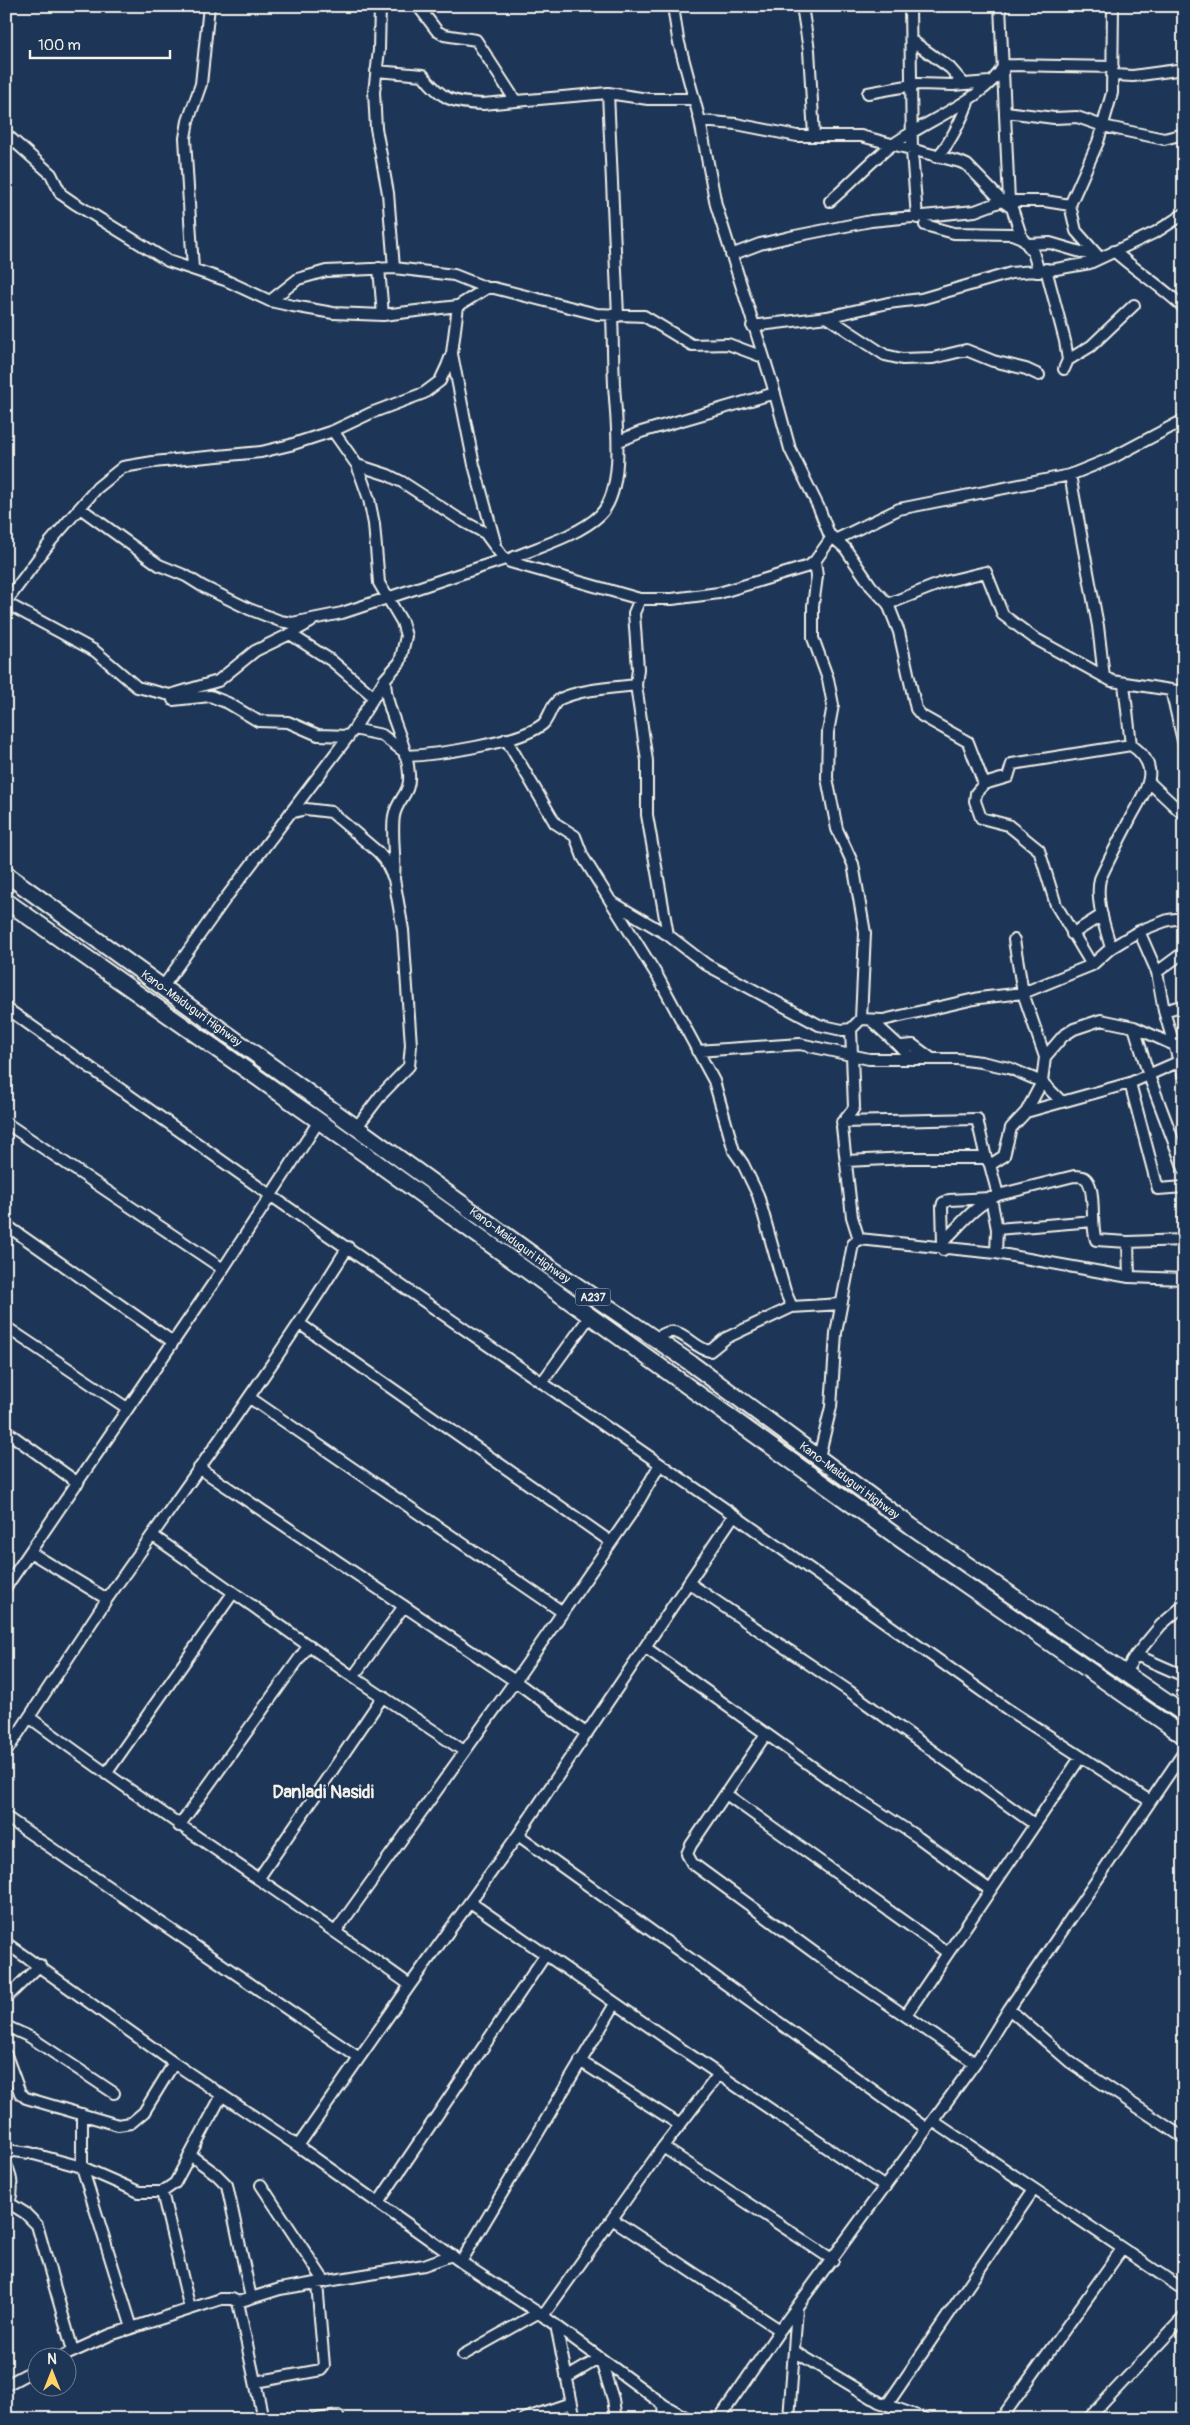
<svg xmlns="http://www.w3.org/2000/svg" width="1190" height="2425" font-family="Pangolin,sans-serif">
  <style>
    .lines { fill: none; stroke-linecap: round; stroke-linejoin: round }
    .minor-casing { stroke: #f4f1e8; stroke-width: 14 }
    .highway-casing { stroke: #f4f1e8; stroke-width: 19 }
    .minor { stroke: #1d3557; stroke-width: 10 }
    .highway { stroke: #1d3557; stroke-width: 15 }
    .labels { text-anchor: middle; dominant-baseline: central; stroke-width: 4.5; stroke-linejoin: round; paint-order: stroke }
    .shield { fill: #1d3557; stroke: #b4b9bc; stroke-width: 1 }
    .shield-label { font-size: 11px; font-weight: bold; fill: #f4f1e8 }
    .street-label { font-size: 12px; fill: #f4f1e8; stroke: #1d3557 }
    .district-label { font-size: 18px; font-weight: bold; fill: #f4f1e8; stroke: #1d3557 }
  </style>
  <rect width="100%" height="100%" fill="#1d3557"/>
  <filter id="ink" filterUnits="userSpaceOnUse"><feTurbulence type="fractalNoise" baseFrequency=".02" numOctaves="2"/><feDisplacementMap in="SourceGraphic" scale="10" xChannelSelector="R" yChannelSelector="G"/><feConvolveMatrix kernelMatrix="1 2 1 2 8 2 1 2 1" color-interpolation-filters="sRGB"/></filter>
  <g filter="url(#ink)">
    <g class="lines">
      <g class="minor-casing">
        <path id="minor" d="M380 6 379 50 374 92 376 128 388 193 394 268
          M418 6 437 31 444 35 476 40 515 100
          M673 6 678 39 700 121 716 205 772 383 790 449 819 508 829 534 845 548 871 586 888 604 899 632 916 709 922 716 968 742 984 784 976 793 975 801 981 818 1008 825 1039 850 1056 905 1092 965
          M802 6 809 50 814 136
          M910 6 912 151 917 218
          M1000 6 1009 201 1012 207
          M911 40 950 68 964 84
          M376 71 423 75C442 100 453 103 483 104L608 93 648 99H693
          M1114 75 1133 76 1184 69
          M608 93 618 316
          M868 93 918 84 953 85 989 82
          M1006 112 1054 118 1077 117 1103 126 1164 139 1184 134
          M700 121 736 124 797 136H861L960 162 967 165 1002 201 1012 208 1022 238
          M6 134 51 174 61 194 74 203 168 261 225 280 270 301 293 306 333 313 383 315 458 306 487 288H494L597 314 644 316 692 345 728 344 763 357
          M936 157C947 150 965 113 969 99
          M830 201C848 186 863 169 881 154 914 124 985 102 1004 65L1113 67
          M925 225 954 233 1012 234 1022 238 1033 252 1039 272H1036
          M1027 244 1050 243 1098 257
          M1114 251C1137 272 1162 286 1184 308
          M731 255 760 244 790 237 871 221 975 211 1002 201H1045L1070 205
          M1099 257 1076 231 1070 205 1098 142 1112 93 1113 6
          M379 268 383 315
          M193 269 185 138 188 121 201 84 209 6
          M1046 269 1065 341 1068 360 1064 369
          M270 301 298 279 326 271 394 268 454 275 487 288
          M827 317 885 355 902 359 933 358 966 350 993 361 1026 369 1039 375
          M752 326 827 317 888 303 921 299 1011 273 1056 269 1090 263 1156 232 1184 214
          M452 354 474 465 495 542
          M1068 360 1091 346 1134 305
          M333 431 357 465 388 475 402 482 459 519 485 533 502 556 510 562 640 599H672L719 593 809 566 815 561 832 537
          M619 441 641 432 775 393
          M1070 475 1098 626 1104 677
          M80 508 159 565 186 576 202 586 249 609 280 621 292 623 342 613 505 559
          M835 540 899 509 1070 475 1112 458 1184 420
          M507 560C535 548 578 536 600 515 626 489 616 418 614 385 613 362 613 339 612 316
          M640 599 634 613 638 669 636 685 647 761V815L668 935
          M6 602 51 541 97 488 123 467 153 462 261 452 290 445 333 431 371 413 424 393 440 381 447 366 452 353 458 306
          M6 603 95 651 137 687 170 695 218 681 255 651 290 634 311 622
          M888 604 944 582 986 572 1003 615 1034 638 1112 681 1184 692
          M290 634 332 661 374 697
          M385 680C386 713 407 741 409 774 411 794 397 799 394 816 391 834 396 858 394 878
          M1171 690 1184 745
          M173 700 210 696 228 703 258 721 288 722 318 735 349 736
          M354 729 382 735 403 751
          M506 739 555 823 575 836 583 857 658 977 714 1081 734 1151 743 1164 758 1195 785 1291 792 1307
          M405 756C435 755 520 743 543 724 550 717 551 704 560 699 582 689 612 688 636 685
          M1149 782 1184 815
          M984 784 1008 777 1012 764 1131 745
          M290 813 306 809 331 812 378 852 385 860 394 879 403 930 411 1045 409 1066 381 1095 356 1128
          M612 902 668 935 707 965 819 1025 842 1030 851 1029 861 1019 865 933 853 864 837 829 827 778 828 732 833 705 828 679 813 638V606L817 576 815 561
          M1139 931 1157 972 1164 1011 1184 1078
          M1072 934 1102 915
          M1014 940 1023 993 1045 1057
          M1111 948C1105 927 1095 901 1100 879 1109 859 1120 839 1130 819 1144 792 1165 768 1131 745L1124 684
          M1157 972 1184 952
          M162 988 225 899 354 729 385 679 400 662 406 636 402 622 379 583 374 524 369 499 357 465
          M6 1008 270 1195 734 1515 1010 1711 1150 1801
          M1164 1011 1184 1005
          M861 1019 883 1020 979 998 1023 993 1092 965 1111 948 1139 931 1168 920 1184 918
          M871 1020 910 1056 916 1057
          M1134 1027 1149 1076 1184 1169
          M851 1029 854 1107C851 1115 843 1118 842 1127L852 1217 859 1239
          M901 1046 913 1045 932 1059
          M697 1051 800 1044 869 1059H957L981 1062 1009 1068 1042 1082 1062 1102
          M1130 1083 1158 1189 1184 1187
          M1026 1112 1130 1083 1178 1062
          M842 1122 977 1119 986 1158
          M6 1123 223 1269
          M846 1161 908 1158H986L989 1163
          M998 1195 1074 1176C1077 1176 1082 1176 1085 1178 1097 1186 1090 1226 1096 1240L1128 1242
          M6 1225 173 1342
          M943 1242 942 1207 943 1203 949 1200 991 1198 997 1229 1093 1221
          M943 1250V1242C962 1223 973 1207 998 1195L990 1165 1004 1156 1011 1128 1026 1112 1042 1082 1045 1057 1063 1036 1074 1029 1101 1020 1134 1027 1174 1045 1184 1046
          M996 1253 997 1229
          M1129 1277 1128 1242 1184 1240
          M300 1324 611 1542
          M6 1327 127 1408
          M655 1339C659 1337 665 1332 670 1332 684 1330 695 1349 710 1351L726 1338 792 1307 841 1304
          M543 1381 590 1316
          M250 1398 561 1611
          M6 1431 78 1483
          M819 1457 831 1407 836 1333 853 1244 859 1239 996 1253 1129 1277 1184 1279
          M199 1468 515 1681 587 1734
          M152 1535 353 1677 464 1751
          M689 1583 849 1691 1034 1824
          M6 1587 223 1269 319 1121
          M107 1599C189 1482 273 1368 348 1247
          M646 1648 832 1781 919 1838 990 1890
          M1136 1655 1161 1625 1184 1605
          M1124 1674 1136 1655 1184 1676
          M353 1677 404 1606
          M29 1717C153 1810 284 1894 410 1985
          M766 1734 691 1845 687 1854 692 1863 838 1970 975 2063
          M6 1752 107 1599 30 1552
          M106 1774 233 1593
          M726 1794 948 1953
          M6 1817 359 2058
          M179 1826 309 1645
          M518 1835 927 2129
          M259 1878 383 1696
          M470 1902 680 2048 885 2187
          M336 1931 515 1681 635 1508 660 1464
          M6 1943 174 2063 298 2146 461 2262 543 2316 664 2405 689 2419
          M6 1998 40 1965
          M1009 2009 1070 2062 1184 2138
          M906 2015 1080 1758
          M6 2026 30 2037 114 2093
          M6 2055 20 2093 26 2098 118 2125 131 2123 144 2112 174 2063
          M580 2061 680 2125
          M82 2114V2167L132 2328
          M933 2121 1184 2290
          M298 2146 410 1985 518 1835 734 1515
          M663 2147 719 2074
          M6 2150 30 2153 82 2167 139 2192H162L175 2183 222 2095
          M190 2155 216 2174 227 2185 251 2298
          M6 2165C12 2175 15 2197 6 2206
          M261 2185 325 2282
          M162 2192 190 2309
          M9 2203 25 2213 37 2225 73 2351
          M378 2203 546 1954
          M461 2262 615 2004
          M238 2302 263 2419
          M543 2316 612 2219
          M556 2325 575 2419
          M780 2330 612 2219 663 2147 833 2260
          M794 2351 879 2402 926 2419
          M463 2355 538 2313
          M59 2358 110 2335 221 2299H232L238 2302 280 2289 424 2265 452 2255
          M566 2378 600 2358 613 2399 616 2419
          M255 2382 321 2370 324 2366 317 2283
          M6 2385 38 2368
          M664 2405 665 2419
          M887 2405 1034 2189
          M316 2419 338 2416
          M524 2419 571 2403
          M719 2419 780 2330 980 2056 1009 2009 1184 1752
          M789 2419 797 2308
          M1001 2419 1122 2249
          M1088 2419 1184 2317"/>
      </g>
      <g class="highway-casing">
        <g id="highway">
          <path id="s1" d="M6 874 551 1268 692 1364 911 1526 1184 1714"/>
          <path d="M6 901 319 1121 900 1539 1184 1736"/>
        </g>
      </g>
      <use href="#minor" class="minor"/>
      <use href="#highway" class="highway"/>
    </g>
  </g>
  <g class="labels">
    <rect class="shield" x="575.5" y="1288.5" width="35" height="17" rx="4"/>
    <g class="shield-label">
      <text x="593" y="1297">A237</text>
    </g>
    <g class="street-label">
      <text stroke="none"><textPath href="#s1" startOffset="229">Kano-Maiduguri Highway</textPath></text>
      <text stroke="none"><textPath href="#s1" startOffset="634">Kano-Maiduguri Highway</textPath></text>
      <text stroke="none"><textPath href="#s1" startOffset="1039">Kano-Maiduguri Highway</textPath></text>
    </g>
    <g class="district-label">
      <text x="323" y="1792">Danladi Nasidi</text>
    </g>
  </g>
  <rect width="1190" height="2425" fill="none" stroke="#1d3557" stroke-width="25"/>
  <rect x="12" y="12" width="1165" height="2400" fill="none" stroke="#f4f1e8" stroke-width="2" filter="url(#ink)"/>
  <g transform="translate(52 2372)"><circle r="24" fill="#1d3557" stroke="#738091"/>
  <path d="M0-4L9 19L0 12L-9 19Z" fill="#ffd166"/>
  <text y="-8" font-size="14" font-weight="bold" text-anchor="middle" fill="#f4f1e8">N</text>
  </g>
  <path d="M30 50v8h140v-8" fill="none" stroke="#f4f1e8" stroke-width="2.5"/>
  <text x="38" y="50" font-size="15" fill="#f4f1e8" stroke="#1d3557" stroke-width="4" paint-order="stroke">100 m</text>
</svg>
